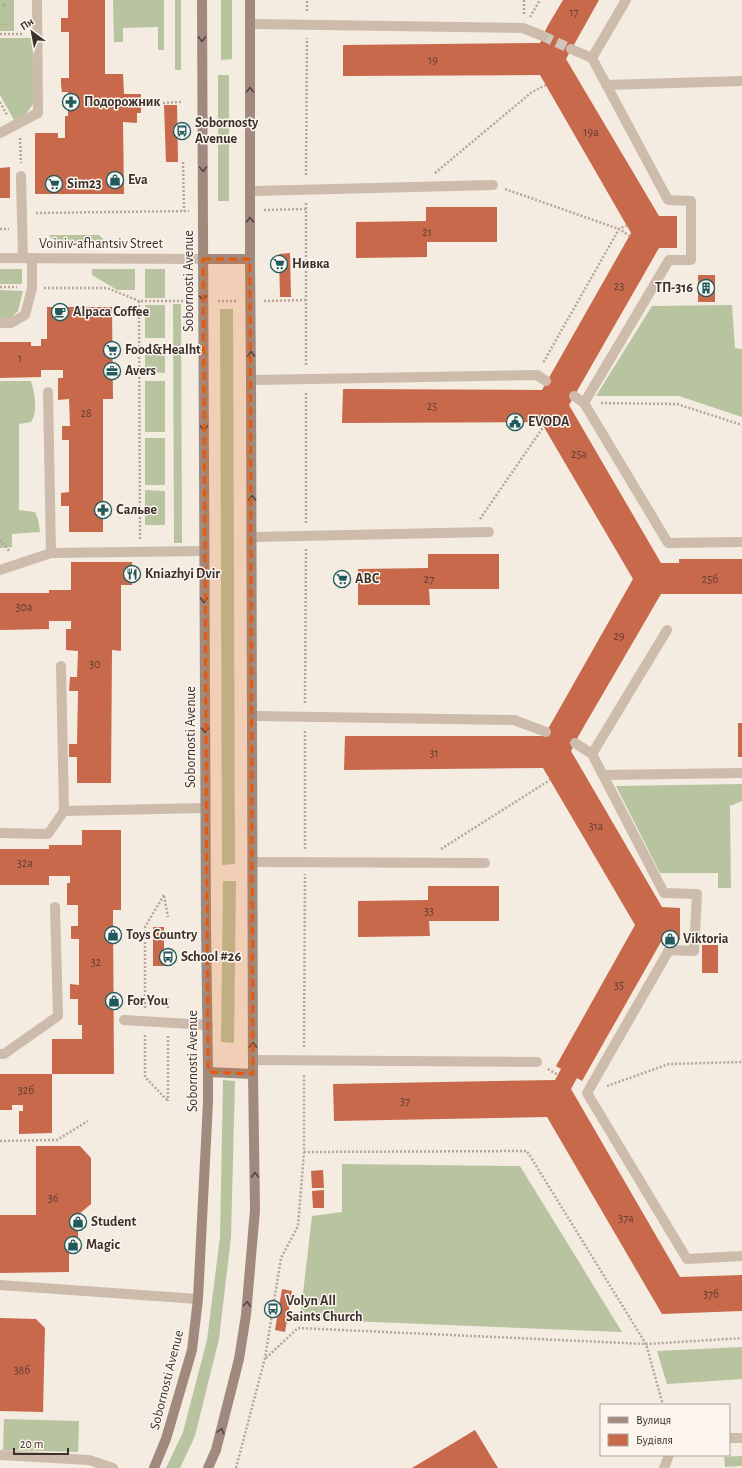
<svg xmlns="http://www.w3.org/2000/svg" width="742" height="1468" font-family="'Alegreya Sans',sans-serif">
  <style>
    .grass { fill: #b8c4a0 }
    .park { fill: url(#park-tufts) }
    .building { fill: #c8694b }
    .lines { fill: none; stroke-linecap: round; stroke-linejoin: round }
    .minor-tunnel { stroke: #cfc6bd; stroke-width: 10; stroke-dasharray: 10 5; stroke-linecap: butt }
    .path { stroke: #b9a596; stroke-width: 2.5; stroke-dasharray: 2 2; stroke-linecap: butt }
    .service { stroke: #cdbbac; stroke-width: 10 }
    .minor { stroke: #cdbbac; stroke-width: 10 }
    .secondary { stroke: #a18a7d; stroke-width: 10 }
    .oneway { stroke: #544640 }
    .marked { fill: #e8590c; fill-opacity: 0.2; stroke: #e8590c; stroke-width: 3; stroke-dasharray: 8 5; stroke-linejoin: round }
    .labels { text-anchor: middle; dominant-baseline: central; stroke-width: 3; stroke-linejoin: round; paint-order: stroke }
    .number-label { font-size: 12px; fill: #5e3e33 }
    .poi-label { font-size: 14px; font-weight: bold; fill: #3b302b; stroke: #fbf5ee; text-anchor: start }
    .street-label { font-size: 14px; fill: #3b302b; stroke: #fbf5ee }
  </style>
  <defs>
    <pattern id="park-tufts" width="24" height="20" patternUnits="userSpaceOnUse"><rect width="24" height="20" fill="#b8c4a0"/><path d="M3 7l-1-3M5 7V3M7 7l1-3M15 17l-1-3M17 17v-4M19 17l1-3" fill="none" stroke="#97a083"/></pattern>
  </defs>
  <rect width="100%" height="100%" fill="#f4ebe1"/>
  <path class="grass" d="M0 0H14V31H0Z
    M113 0H164V50H158V27L123 28V42H114Z
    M175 0H181V70H175Z
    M221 0H232V59L221 60Z
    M0 38H33V104L26 114 14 120 0 95Z
    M218 75H229V201H218Z
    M49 235H99L108 244H57Z
    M0 269H22V284H0Z
    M92 269H135V290H117L92 275Z
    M145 269H165V298H145Z
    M0 290 23 291 18 311 11 318H0Z
    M173 304H181L182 543H174Z
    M145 305H165V338H145Z
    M732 305 735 348 742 349V417L679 396H596L652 306Z
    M220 309H233L235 864 222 865Z
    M145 349H165V373L145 372Z
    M0 381H31C35 393 38 412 31 422L19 424V510L35 512 38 519 40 532 12 534V547L0 548Z
    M145 381H165V432H145Z
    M145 438H165V485H145Z
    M145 490 165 491V525H145Z
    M742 784V801L730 806 731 888H718V873H660L616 786Z
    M223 881H236L234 1043 221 1042Z
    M223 1080 235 1081 231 1237 219 1339 195 1436 180 1468H166L183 1432 207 1340 220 1237Z
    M342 1164 520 1166 622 1332 300 1319 312 1216 342 1212Z
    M742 1347V1379L667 1384 657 1351Z
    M4 1419 79 1421 78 1452 3 1450Z
    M742 1456V1466L725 1467 724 1457Z"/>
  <path class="park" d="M0 0H7V25H0Z"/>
  <path class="building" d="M68 0H105V74H123L124 94H141V113H137V123L123 122 124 194H35V133H58V138H65V116H68V92H62L61 85V78H69V32H61V18H68Z
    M563 0H599L566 59 659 216H677V248H659L569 405 661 563H679V559H742V594H661L579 735 571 751 662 907 680 908V940H662L582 1081 577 1078 571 1089 680 1277 742 1275V1311L662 1314 547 1117 334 1121 333 1084 555 1080 561 1069 556 1066 635 925 543 768 344 770 345 736H544L633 579 541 422 342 423 343 389 542 390 631 233 540 75 343 76V45L540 43 547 27Z
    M164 105H177L178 162H166Z
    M10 167V198H0V168Z
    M426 207H497V242H427V257L356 258V222L426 221Z
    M290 253 291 297H280L279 254Z
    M698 275H715V302H698Z
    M47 307H112L113 399H103V532H69V506H61V493L69 492V440H62V426H70L69 399 58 400V378H63V370H41V377L0 378V342H31V346H41V339H47Z
    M428 554H499V589H429L430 605H358V569L428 568Z
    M71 562H132V585H121V651L112 650 111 783H77V757H69V744H77L78 691H69L70 677H77L78 651 66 650V629H71V621H49V629L0 630V593H49V590H71Z
    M738 723H742V757H738Z
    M82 830H121V910H113L114 1074H52V1039H82V1025H78V999H70V984L79 985V939H71V926H78V905H67V883H70V876H49V885H0V849H49V845H82Z
    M428 886H499V921H429L430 936 358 937V901L428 900Z
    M153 927H164V966H153Z
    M702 945H718V973H702Z
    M0 1074H52V1133L19 1134V1111H23V1105H12V1110H0Z
    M36 1146H80L91 1158V1204L78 1215V1240L69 1250V1272L0 1273V1215H36Z
    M323 1170 324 1188H312L311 1171Z
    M324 1190V1208H313L312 1191Z
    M282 1289 292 1291 285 1332 275 1330Z
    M0 1318 36 1319 45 1328 43 1412 0 1411Z
    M475 1430 498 1468H412Z"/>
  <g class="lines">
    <path class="minor-tunnel" d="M543 36 571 49"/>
    <path class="path" d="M307 11V0
      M524 14V0
      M530 17 540 0
      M0 34H23
      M0 102 7 115
      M163 103 181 102
      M20 138 21 163
      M183 162 184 211
      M435 173 532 92 546 85
      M306 175 307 38
      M505 189 619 229 543 363
      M264 210 306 209
      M36 213 189 211
      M627 225 619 229 630 236
      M0 229H9
      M0 287H17
      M44 288H107L139 301
      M218 301H237
      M264 301 307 300
      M306 365V202
      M601 403 677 404 742 425
      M480 519 544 426
      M306 523V392
      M140 539 139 301H191
      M0 540 10 552
      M305 703 306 548
      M305 849V730
      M441 849 550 780
      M164 896 168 917
      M168 998V1009
      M145 1008V927L164 895
      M145 1035V1077L168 1101
      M168 1036V1101
      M304 1047 305 874
      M548 1069 558 1075
      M607 1086 669 1064 742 1062
      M0 1141 57 1140 88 1121
      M304 1152 527 1151 646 1344 663 1405
      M266 1358 298 1328 646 1344 742 1338
      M236 1468 265 1358 281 1258 298 1226 304 1152V1074"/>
    <path class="service" d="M606 85 742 81
      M0 133 38 113 37 0
      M21 176 23 258
      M250 191 493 185
      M0 323H11L25 315 32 288V258
      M251 380 537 375 546 381
      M48 392 51 553
      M574 396 584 403 668 543 742 542
      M584 403 669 260H691V201L668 200 592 58 626 0
      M252 537 489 532
      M0 570 51 553 204 551
      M667 630 592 754 664 893 697 894 694 951 669 950 587 1093 687 1259 742 1256
      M61 666 64 811
      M252 716 514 720 546 732
      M575 743 592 754
      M603 775 742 773
      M0 833 48 834 64 811 205 808
      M253 862 485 863
      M124 1020 208 1025
      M0 1054H4L58 1016 55 907
      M253 1060 537 1062
      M0 1285 198 1299
      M729 1438H742
      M0 1455 89 1460 113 1468
      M664 1468 669 1455"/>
    <path class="minor" d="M250 24 523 28 543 36
      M571 49 592 58
      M0 258 203 259"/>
    <path class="secondary" d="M203 259H250
      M208 1072 253 1074
      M154 1468 166 1439 192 1350 198 1299 208 1102V1072L206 925 202 0
      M208 1468 216 1450 239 1359 246 1315 255 1210 253 1074 251 380 250 259V0"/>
  </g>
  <defs><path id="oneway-chevron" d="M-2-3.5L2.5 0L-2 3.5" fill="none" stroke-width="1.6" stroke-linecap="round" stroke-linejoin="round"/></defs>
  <g class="oneway">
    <use href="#oneway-chevron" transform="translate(202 39) rotate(90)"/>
    <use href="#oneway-chevron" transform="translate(250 90) rotate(-90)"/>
    <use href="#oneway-chevron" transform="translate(203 169) rotate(89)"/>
    <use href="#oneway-chevron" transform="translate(250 220) rotate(-90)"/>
    <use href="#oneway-chevron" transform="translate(203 298) rotate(89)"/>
    <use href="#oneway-chevron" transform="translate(251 354) rotate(-90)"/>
    <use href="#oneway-chevron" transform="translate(204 428) rotate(90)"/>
    <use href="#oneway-chevron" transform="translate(252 498) rotate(-90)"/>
    <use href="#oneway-chevron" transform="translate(204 600) rotate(90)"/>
    <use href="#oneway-chevron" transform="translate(205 730) rotate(90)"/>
    <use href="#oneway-chevron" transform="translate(253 1045) rotate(-90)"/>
    <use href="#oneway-chevron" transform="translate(255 1175) rotate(-91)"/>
    <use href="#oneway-chevron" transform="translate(247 1304) rotate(-85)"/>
    <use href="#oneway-chevron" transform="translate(221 1431) rotate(-76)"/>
  </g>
  <path class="marked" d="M203 259H250L253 1074 208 1072Z"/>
  <defs>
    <g id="pharmacy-ring" transform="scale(0.9)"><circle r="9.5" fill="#fbf5ee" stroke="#1f5a5e" stroke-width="1.5"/><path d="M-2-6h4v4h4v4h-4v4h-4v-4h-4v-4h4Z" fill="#1f5a5e"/></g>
    <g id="bus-ring" transform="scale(0.9)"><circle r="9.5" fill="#fbf5ee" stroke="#1f5a5e" stroke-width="1.5"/><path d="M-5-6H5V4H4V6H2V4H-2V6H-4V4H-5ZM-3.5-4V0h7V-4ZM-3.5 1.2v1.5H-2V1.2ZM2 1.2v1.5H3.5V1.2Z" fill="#1f5a5e"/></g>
    <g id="shop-ring" transform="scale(0.9)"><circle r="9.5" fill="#fbf5ee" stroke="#1f5a5e" stroke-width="1.5"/><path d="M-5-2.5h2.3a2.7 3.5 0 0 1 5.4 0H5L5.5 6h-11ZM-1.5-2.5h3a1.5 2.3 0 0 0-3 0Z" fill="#1f5a5e"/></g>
    <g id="supermarket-ring" transform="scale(0.9)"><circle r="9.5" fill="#fbf5ee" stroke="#1f5a5e" stroke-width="1.5"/><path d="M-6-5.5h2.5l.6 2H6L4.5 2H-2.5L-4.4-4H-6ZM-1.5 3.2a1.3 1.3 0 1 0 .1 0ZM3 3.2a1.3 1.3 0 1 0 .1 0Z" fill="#1f5a5e"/></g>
    <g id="building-ring" transform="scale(0.9)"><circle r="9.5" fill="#fbf5ee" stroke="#1f5a5e" stroke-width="1.5"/><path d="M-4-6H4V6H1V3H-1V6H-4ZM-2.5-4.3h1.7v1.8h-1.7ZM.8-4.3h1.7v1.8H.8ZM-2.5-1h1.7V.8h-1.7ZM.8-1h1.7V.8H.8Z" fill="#1f5a5e"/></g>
    <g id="cafe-ring" transform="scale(0.9)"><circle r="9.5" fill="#fbf5ee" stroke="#1f5a5e" stroke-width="1.5"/><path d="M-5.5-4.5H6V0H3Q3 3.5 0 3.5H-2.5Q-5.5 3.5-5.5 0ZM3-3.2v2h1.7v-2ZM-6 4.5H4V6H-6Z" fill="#1f5a5e"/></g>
    <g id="office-ring" transform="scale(0.9)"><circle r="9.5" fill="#fbf5ee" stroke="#1f5a5e" stroke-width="1.5"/><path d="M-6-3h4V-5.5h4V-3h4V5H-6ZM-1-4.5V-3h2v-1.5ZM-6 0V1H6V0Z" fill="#1f5a5e"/></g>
    <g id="civic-ring" transform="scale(0.9)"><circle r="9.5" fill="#fbf5ee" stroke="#1f5a5e" stroke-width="1.5"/><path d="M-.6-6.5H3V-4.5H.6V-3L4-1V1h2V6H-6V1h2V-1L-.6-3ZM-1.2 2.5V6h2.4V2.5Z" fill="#1f5a5e"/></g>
    <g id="restaurant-ring" transform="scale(0.9)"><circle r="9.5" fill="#fbf5ee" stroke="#1f5a5e" stroke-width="1.5"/><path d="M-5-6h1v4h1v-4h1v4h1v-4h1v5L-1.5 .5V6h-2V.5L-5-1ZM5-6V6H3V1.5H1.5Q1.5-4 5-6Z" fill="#1f5a5e"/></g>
  </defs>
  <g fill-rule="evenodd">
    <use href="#pharmacy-ring" x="71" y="102"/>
    <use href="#bus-ring" x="182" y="131"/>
    <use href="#shop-ring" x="115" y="180"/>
    <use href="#supermarket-ring" x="54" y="184"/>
    <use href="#supermarket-ring" x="279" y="264"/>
    <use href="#building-ring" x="706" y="288"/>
    <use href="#cafe-ring" x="60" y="312"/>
    <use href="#supermarket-ring" x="112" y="350"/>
    <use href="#office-ring" x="112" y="371"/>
    <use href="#civic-ring" x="515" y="422"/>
    <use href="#pharmacy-ring" x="103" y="510"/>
    <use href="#restaurant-ring" x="132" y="574"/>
    <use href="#supermarket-ring" x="342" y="579"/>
    <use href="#shop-ring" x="113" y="935"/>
    <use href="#shop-ring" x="670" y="939"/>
    <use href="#bus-ring" x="168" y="957"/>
    <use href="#shop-ring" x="114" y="1001"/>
    <use href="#shop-ring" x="78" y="1222"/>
    <use href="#shop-ring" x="73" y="1245"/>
    <use href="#bus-ring" x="273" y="1309"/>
  </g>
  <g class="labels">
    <g class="number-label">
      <text x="574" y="12">17</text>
      <text x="433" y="60">19</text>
      <text x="591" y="132">19а</text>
      <text x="427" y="232">21</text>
      <text x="619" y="286">23</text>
      <text x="20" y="358">1</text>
      <text x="432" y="406">25</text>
      <text x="86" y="413">28</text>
      <text x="579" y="454">25а</text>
      <text x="429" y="579">27</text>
      <text x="710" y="579">25б</text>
      <text x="24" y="607">30а</text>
      <text x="619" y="636">29</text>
      <text x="95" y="664">30</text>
      <text x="434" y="753">31</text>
      <text x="596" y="826">31а</text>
      <text x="25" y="863">32а</text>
      <text x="429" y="911">33</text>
      <text x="96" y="962">32</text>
      <text x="619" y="985">35</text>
      <text x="26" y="1090">32б</text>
      <text x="405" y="1101">37</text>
      <text x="53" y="1198">36</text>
      <text x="626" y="1218">37а</text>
      <text x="711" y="1294">37б</text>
      <text x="22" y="1370">38б</text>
    </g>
    <g class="poi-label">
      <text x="84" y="102">Подорожник</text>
      <text x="195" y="123">Sobornosty<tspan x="195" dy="16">Avenue</tspan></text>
      <text x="128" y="180">Eva</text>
      <text x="67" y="184">Sim23</text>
      <text x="292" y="264">Нивка</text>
      <text x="693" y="288" text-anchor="end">ТП-316</text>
      <text x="73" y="312">Alpaca Coffee</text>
      <text x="125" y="350">Food&amp;Healht</text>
      <text x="125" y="371">Avers</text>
      <text x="528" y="422">EVODA</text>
      <text x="116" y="510">Сальве</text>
      <text x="145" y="574">Kniazhyi Dvir</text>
      <text x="355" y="579">АВС</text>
      <text x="126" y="935">Toys Country</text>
      <text x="683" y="939">Viktoria</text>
      <text x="181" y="957">School #26</text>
      <text x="127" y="1001">For You</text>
      <text x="91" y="1222">Student</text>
      <text x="86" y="1245">Magic</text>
      <text x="286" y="1301">Volyn All<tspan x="286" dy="16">Saints Church</tspan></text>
    </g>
    <g class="street-label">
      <text x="101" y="244">Voiniv-afhantsiv Street</text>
      <text transform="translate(189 281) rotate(-90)">Sobornosti Avenue</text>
      <text transform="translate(191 737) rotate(-90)">Sobornosti Avenue</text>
      <text transform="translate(193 1061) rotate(-90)">Sobornosti Avenue</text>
      <text transform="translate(167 1380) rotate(-76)">Sobornosti Avenue</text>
    </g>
  </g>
  <rect x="600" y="1404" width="130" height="52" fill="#fbf5ee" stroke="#aea6a0"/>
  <rect x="608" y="1417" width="20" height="6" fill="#a18a7d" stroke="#aea6a0"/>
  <text x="636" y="1424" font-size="12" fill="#3b302b">Вулиця</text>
  <rect x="608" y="1434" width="20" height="12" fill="#c8694b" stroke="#aea6a0"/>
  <text x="636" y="1444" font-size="12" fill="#3b302b">Будівля</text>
  <g transform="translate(32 32) rotate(328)" stroke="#fbf5ee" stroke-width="3" paint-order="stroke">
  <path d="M0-3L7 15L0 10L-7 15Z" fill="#3b302b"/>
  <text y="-6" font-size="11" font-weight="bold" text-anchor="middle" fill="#3b302b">Пн</text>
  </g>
  <path d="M14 1448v6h54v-6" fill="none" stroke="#3b302b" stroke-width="2"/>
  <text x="20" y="1448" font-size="12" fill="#3b302b" stroke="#fbf5ee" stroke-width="3" paint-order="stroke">20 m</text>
</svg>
